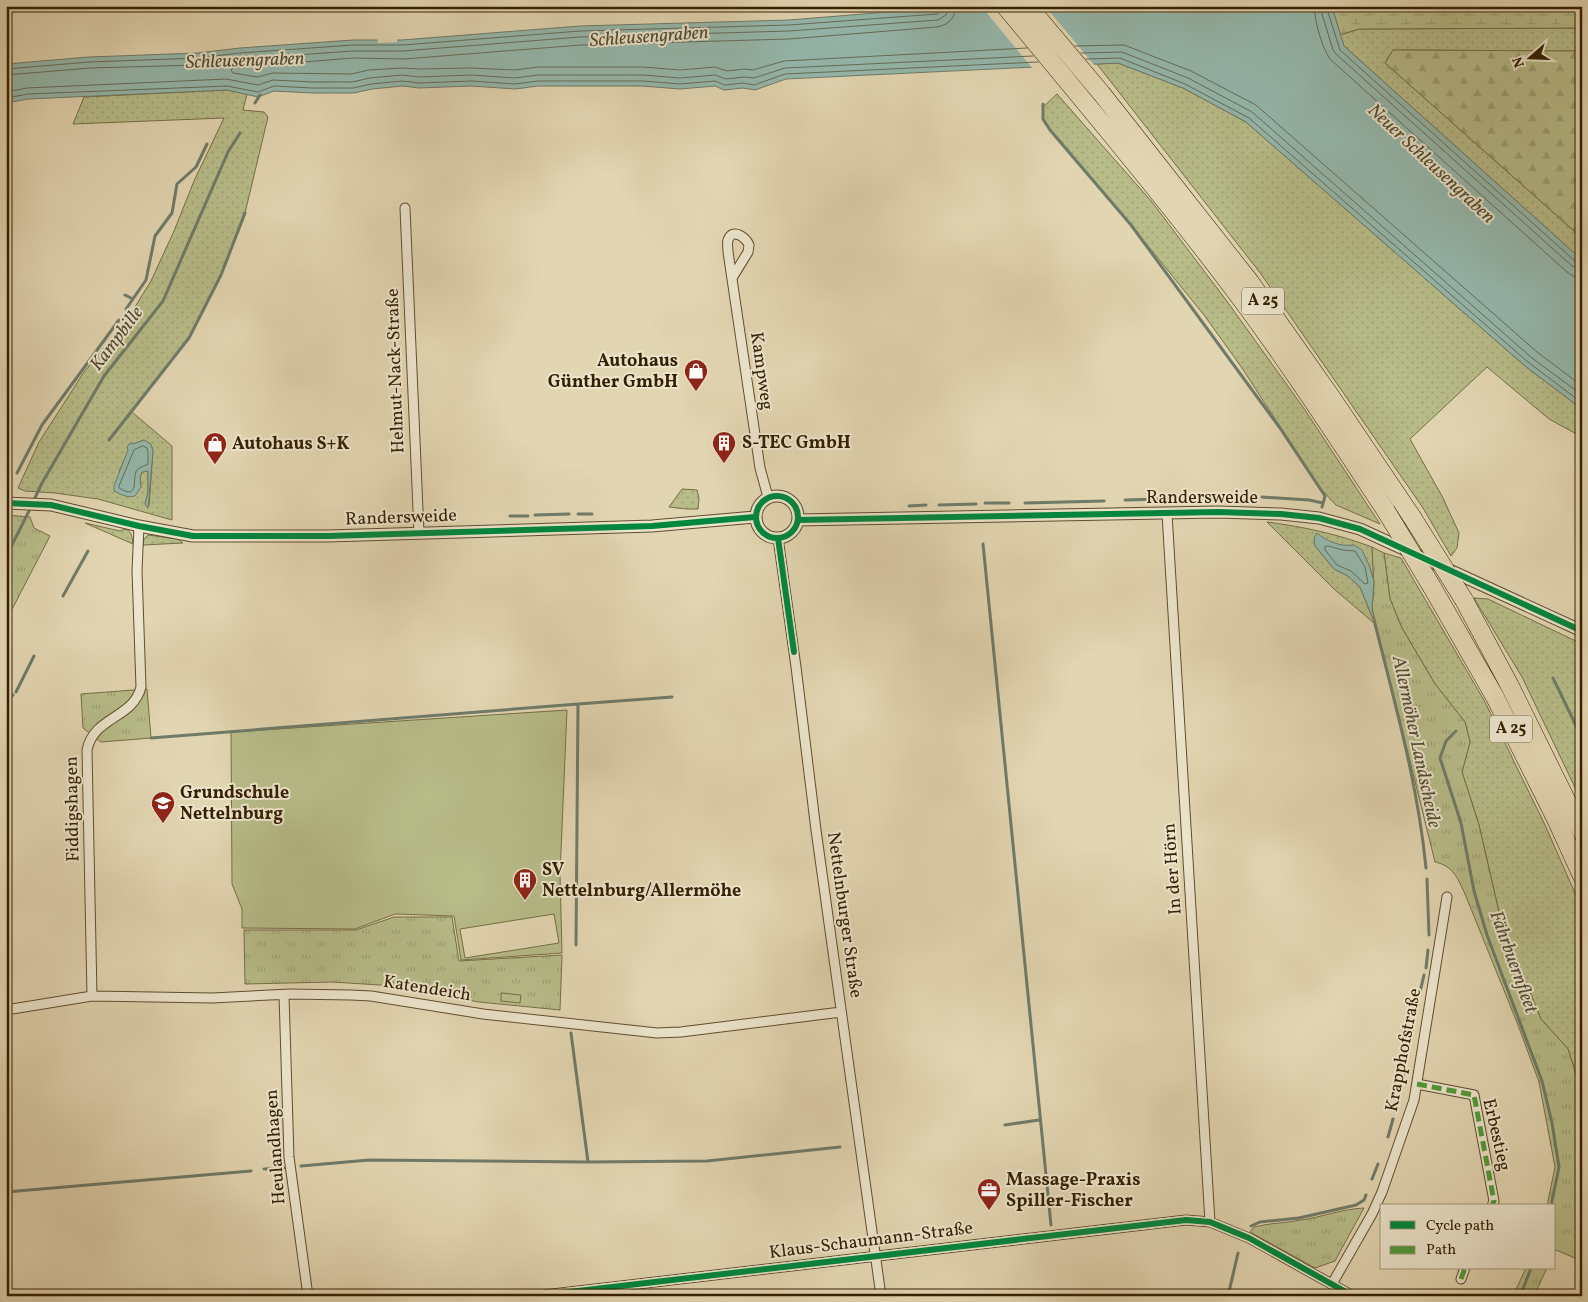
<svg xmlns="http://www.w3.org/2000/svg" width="1588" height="1302" font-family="Vollkorn,serif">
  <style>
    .grass { fill: url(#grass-dots); stroke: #766e46; fill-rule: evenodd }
    .forest { fill: url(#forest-firs); stroke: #766e46 }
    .wetland { fill: url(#wetland-marsh); stroke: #766e46 }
    .park { fill: url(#park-tufts); stroke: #766e46 }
    .pitch { fill: #b7bc89; stroke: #766e46; fill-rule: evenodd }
    .water { fill: #95b8ad; stroke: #6f7b69 }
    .pier { fill: #e2d5b1 }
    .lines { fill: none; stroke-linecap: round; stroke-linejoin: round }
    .shore { stroke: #656c58; stroke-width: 1 }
    .stream { stroke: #6f7b69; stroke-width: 3 }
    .minor-casing { stroke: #604d2e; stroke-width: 11 }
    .tertiary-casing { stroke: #604d2e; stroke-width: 13 }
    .motorway-casing { stroke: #352002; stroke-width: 19 }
    .minor { stroke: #ece4cc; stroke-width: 9 }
    .tertiary { stroke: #ece4cc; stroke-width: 11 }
    .motorway { stroke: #e2d5b1; stroke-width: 18 }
    .motorway-bridge-casing { stroke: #352002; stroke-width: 19; stroke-linecap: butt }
    .motorway-bridge { stroke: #e2d5b1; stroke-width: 18 }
    .quiet { stroke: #519a39; stroke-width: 5; stroke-dasharray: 10 5; stroke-linecap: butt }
    .cycleway-casing { stroke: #ece4cc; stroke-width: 9 }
    .cycleway { stroke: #00873e; stroke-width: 6 }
    .labels { text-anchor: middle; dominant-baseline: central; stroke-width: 4; stroke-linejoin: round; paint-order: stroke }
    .shield { fill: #ece4cc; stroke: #6c5b3f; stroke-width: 1 }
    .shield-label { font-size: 16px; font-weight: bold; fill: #352002 }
    .poi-label { font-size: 18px; font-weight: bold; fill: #352002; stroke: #ece4cc; text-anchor: start }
    .street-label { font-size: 18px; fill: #352002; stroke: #ece4cc }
    .water-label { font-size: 19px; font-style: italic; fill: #524e35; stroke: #ece4cc }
  </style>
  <defs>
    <pattern id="grass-dots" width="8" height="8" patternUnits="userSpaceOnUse" patternTransform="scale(1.25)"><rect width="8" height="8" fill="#b7bc89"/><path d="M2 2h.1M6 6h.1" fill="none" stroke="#9ea175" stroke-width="1.8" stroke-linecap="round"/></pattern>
    <pattern id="forest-firs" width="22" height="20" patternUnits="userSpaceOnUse" patternTransform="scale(1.25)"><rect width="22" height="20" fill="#b7bc89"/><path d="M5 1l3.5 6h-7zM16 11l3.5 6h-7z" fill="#9ea175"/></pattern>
    <pattern id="wetland-marsh" width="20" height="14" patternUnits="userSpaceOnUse" patternTransform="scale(1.25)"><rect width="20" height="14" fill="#b7bc89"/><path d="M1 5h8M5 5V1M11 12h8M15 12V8" fill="none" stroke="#9ea175"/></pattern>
    <pattern id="park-tufts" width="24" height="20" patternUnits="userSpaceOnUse" patternTransform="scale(1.25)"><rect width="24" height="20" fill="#b7bc89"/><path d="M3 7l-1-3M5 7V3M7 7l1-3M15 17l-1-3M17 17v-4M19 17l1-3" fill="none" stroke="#9ea175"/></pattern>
  </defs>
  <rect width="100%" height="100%" fill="#e2d5b1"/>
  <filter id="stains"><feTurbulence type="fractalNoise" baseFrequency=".004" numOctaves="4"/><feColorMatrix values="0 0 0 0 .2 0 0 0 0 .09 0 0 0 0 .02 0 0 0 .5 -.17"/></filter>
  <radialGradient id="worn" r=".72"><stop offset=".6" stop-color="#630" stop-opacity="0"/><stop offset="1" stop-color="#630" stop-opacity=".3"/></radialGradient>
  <path class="grass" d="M1582 28V51L1393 50 1385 63 1582 238V260L1344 46 1340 35 1359 29Z
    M1118 63 1183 88 1246 122 1525 366 1582 409V437L1549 419 1487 367 1410 439 1443 498 1459 533 1457 548 1451 556 1423 508 1261 274 1097 64Z
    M227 90 247 94 243 110 264 112 268 117 245 213 221 275 189 338 132 412 172 446V520L98 499 55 493 25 491 18 488 39 442 84 372 125 323 151 281 174 231 194 181 224 118 73 124 84 97ZM144 440 151 445 153 451 149 506 145 504 148 492V471L142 472 140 477 141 487 119 471 133 444Z
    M1057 94 1152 202 1226 300 1305 410 1380 524 1336 505 1320 488 1242 368 1204 315 1131 225 1050 130 1043 119V107Z
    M682 489 697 490 699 498 698 509H686L669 507Z
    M1267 522C1305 527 1337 534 1372 547L1374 581 1369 565 1354 545 1344 546 1325 541 1315 546 1334 569 1348 576 1360 587 1375 624 1334 589Z
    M85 523 120 531C131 526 132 536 133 544Z
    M148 535 178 539 183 543 143 545 144 539Z
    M1384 553 1401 558 1485 702 1545 825 1582 909V1093L1568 1049 1541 1019 1501 921 1479 825 1462 772 1470 742 1465 722 1435 684 1402 628 1390 599Z
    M1474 598 1488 599 1582 644V802L1522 677Z"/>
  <path class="forest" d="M1393 50 1582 51V238L1385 63Z"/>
  <path class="wetland" d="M1336 6H1582V28L1359 29 1340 35 1333 10Z"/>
  <path class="park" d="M6 515 30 517 34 528 50 536 6 621Z
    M1372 547 1384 553 1390 599 1402 628 1435 684 1465 722 1470 742 1462 772 1479 825 1501 921 1541 1019 1568 1049 1582 1093V1261L1556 1250 1554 1252V1206H1547L1555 1167 1539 1082 1518 1025 1465 894C1457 877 1453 866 1435 862L1372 608 1374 587Z
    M147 689 151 738 101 742 83 728 81 694Z
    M394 917H452L459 961 562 955 560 1010 479 1002 380 985 332 982 245 984 244 930H356Z
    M1364 1208 1335 1261 1315 1268 1250 1232 1254 1227C1269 1223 1286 1223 1301 1220 1322 1217 1342 1209 1364 1208Z
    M1526 1268H1547L1534 1296H1513Z"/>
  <path class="pitch" d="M567 710 560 875 562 953 461 960 454 916 395 914 355 929 242 928V909L232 884 231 732ZM554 914 559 943 465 958 460 929Z
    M501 993 521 995 520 1003 501 1001Z"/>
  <path class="water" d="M962 6H1336L1333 10 1344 46 1582 260V409L1525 366 1246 122 1183 88 1118 63 786 79 755 90 743 88 724 90 715 86 680 89 642 86H538L515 89 471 86 419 88 403 86 372 89 354 93H312L274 91 258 97 227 90 28 99 6 103V64L89 57 198 53 240 48 353 40H402L580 26 789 20Z
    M144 440 151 444 153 451 148 508 145 504 148 492V471L142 472 140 477 141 487 135 496C127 498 122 495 114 491V486L128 450 127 447 130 443 133 444Z
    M1317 533C1327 542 1342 547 1354 545L1362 550 1369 565 1374 581 1372 608 1375 624 1360 587 1348 576 1334 569 1315 546 1314 538Z"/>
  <path class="pier" d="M981 6H1045L1095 66 1033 69Z
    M397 37V42L378 43 377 38Z"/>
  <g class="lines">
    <path class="shore" d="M956 6C955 18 949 25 937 27L789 39 581 45 404 59 353 58 242 67 233 68 231 70 233 73 257 77 273 73 351 74 369 70 402 68 420 69 471 68 515 70 538 67H643L680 70 715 67 727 71 744 69 753 70 784 61 1027 48
      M1315 6C1313 18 1323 51 1331 60L1567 272 1573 276 1582 277
      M1322 6V14L1333 50 1336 54 1572 266 1582 269
      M1330 6 1328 12 1340 50 1576 262 1582 263
      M1075 46 1124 45 1191 71 1256 105 1537 352 1582 386
      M1081 53 1122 52 1188 78 1252 112 1532 358 1582 395
      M1086 59 1120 58 1185 84 1249 118 1528 362 1582 403
      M6 69 89 62 198 58 240 53 353 45H403L580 31 789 25 937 14 941 11 942 6
      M6 75 90 68 199 65 241 59 353 51H403L580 37 789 31 938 20 946 15 949 6
      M6 92 27 88 226 79 258 85 273 80 312 82H352L370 78 402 75 420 77 471 75 515 78 538 75H643L680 78 715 75 726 79 744 77 754 78 785 68 1033 56
      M6 98 28 94 227 86 258 92 274 86 312 88H353L371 84 402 81 420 83 471 81 515 84 538 81H643L680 84 715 81 725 85 743 83 754 85 785 74 1038 62
      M143 446 147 448 148 452V464C144 466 140 467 137 470 131 478 141 501 119 488V486L134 450Z
      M1328 546 1343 550 1355 551 1365 567 1368 583 1365 584 1351 571 1337 565 1325 550V547Z"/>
    <path class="stream" d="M255 103 260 95
      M1043 104V119L1050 130 1131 225 1280 428 1325 496 1322 507
      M125 295 133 299
      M126 309 146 280 155 236 172 213 177 184 196 167 207 144
      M109 440 189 338 221 275 245 213
      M17 473 42 425 119 320
      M1262 497 1309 500 1323 503
      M1125 500 1238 497
      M33 502 42 483 104 376 163 301 228 152 240 133
      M985 503H1009
      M1025 503 1104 501
      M939 505 976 504
      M909 506 926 505
      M578 514H592
      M535 515 569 514
      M510 516H528
      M983 544 1051 1225
      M6 557 31 507
      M63 596 88 551
      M1375 624C1395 704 1418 785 1426 868
      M1553 678 1582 738
      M16 692 34 656
      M6 703 13 695
      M1456 731 1446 741 1440 758 1461 823 1474 891 1487 935 1542 1081 1552 1123 1559 1167 1551 1206
      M151 738 578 704
      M1427 879 1429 935
      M576 945 578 704 672 697
      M1426 968 1428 950
      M1420 992 1424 975
      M1415 1013 1418 1004
      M571 1033 588 1162
      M1411 1036 1414 1021
      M1407 1057 1409 1045
      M1400 1091 1405 1067
      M1395 1111 1398 1102
      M1005 1125 1039 1120
      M1388 1137 1393 1119
      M301 1166 369 1160 588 1162 707 1161 840 1147
      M264 1169 284 1168
      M1372 1179 1378 1164
      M6 1192 251 1171
      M1251 1226 1260 1222 1299 1218 1356 1205 1364 1200 1366 1195
      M1228 1296 1238 1253
      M1518 1296 1523 1289 1531 1268"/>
    <g class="minor-casing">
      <path id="minor" d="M405 208 419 533
        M732 278 748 252 749 245C746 238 733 227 728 240 727 243 728 248 728 252L760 468 768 497
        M1167 514 1210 1222
        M778 538 796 667 816 830 881 1296
        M284 995 289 1157 308 1296
        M92 996 87 750C94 716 133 719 141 687L137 571 139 526
        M6 1010 92 996 212 998 290 994 351 995 371 996 483 1014 657 1033 681 1032 841 1012
        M1417 1084 1474 1095 1494 1201 1492 1206
        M1461 1279 1465 1268
        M1332 1284 1372 1214 1382 1192 1414 1100 1447 897
        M535 1296 1186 1220 1210 1222 1249 1238 1353 1296"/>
    </g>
    <g class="tertiary-casing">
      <path id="tertiary" d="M756 517a21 21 0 1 1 42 0a21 21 0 1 1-42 0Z
        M6 503 51 505 139 526 193 536H328L652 526 755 517
        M798 520 1218 512 1281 514 1319 518 1360 529 1582 631"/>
    </g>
    <g class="motorway-casing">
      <path id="motorway" d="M1005 6C1083 100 1162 194 1236 292 1289 363 1337 437 1386 511
        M1028 6 1102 94 1250 282 1329 394 1412 517
        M1432 587 1495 697 1556 819 1582 876
        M1464 600 1511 688 1582 832"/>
    </g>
    <use href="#minor" class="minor"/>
    <use href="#tertiary" class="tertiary"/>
    <use href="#motorway" class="motorway"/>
    <g class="motorway-bridge-casing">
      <path id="motorway-bridge" d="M1386 511 1432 587
        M1412 517 1464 600"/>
    </g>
    <use href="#motorway-bridge" class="motorway-bridge"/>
    <path class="quiet" d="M1417 1084 1474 1095 1494 1201 1492 1206
      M1461 1279 1465 1268"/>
    <g class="cycleway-casing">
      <path id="cycleway" d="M756 517a21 21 0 1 1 42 0a21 21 0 1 1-42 0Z
        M6 503 51 505 139 526 193 536H328L652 526 755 517
        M798 520 1218 512 1281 514 1319 518 1360 529 1582 631
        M778 538 794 652
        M535 1296 1186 1220 1210 1222 1249 1238 1353 1296"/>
    </g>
    <use href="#cycleway" class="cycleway"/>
  </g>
  <defs>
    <g id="shop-pin" transform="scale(1.25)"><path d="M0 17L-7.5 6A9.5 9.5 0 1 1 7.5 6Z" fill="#8f2418" stroke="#ece4cc"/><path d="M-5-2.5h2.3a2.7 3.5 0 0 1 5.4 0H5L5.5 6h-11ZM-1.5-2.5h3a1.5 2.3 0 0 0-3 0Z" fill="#fff"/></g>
    <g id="building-pin" transform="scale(1.25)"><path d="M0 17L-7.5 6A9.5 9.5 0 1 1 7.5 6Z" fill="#8f2418" stroke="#ece4cc"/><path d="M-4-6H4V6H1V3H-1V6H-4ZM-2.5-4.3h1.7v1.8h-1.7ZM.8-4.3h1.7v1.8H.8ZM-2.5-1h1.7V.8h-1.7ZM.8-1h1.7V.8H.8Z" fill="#fff"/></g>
    <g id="school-pin" transform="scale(1.25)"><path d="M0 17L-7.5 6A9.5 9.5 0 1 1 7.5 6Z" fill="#8f2418" stroke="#ece4cc"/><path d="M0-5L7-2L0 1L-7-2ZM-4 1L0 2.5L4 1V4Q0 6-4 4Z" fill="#fff"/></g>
    <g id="office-pin" transform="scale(1.25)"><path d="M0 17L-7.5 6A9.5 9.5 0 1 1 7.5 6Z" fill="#8f2418" stroke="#ece4cc"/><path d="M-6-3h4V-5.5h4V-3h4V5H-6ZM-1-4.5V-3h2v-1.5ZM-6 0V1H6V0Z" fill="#fff"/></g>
  </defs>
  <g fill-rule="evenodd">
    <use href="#shop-pin" x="696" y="371"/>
    <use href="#building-pin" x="724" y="443"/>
    <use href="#shop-pin" x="215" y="444"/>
    <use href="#school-pin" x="163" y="803"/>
    <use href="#building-pin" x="525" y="880"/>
    <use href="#office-pin" x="989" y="1190"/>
  </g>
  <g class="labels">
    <g class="shield">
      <rect x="1242" y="287.5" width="42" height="27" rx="4"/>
      <rect x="1490" y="715.5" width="42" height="27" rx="4"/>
    </g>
    <g class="shield-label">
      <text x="1263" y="301">A 25</text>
      <text x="1511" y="729">A 25</text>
    </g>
    <g class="poi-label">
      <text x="678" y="361" text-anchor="end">Autohaus<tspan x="678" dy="21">Günther GmbH</tspan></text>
      <text x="742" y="443">S-TEC GmbH</text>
      <text x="232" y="444">Autohaus S+K</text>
      <text x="180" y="793">Grundschule<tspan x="180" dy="21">Nettelnburg</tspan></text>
      <text x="542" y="870">SV<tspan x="542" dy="21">Nettelnburg/Allermöhe</tspan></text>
      <text x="1006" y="1180">Massage-Praxis<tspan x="1006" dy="21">Spiller-Fischer</tspan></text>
    </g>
    <g class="street-label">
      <text transform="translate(396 371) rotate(-92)">Helmut-Nack-Straße</text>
      <text transform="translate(761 371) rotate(82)">Kampweg</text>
      <text x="1202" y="498">Randersweide</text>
      <text transform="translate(401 518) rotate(-2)">Randersweide</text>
      <text transform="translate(73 809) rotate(-91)">Fiddigshagen</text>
      <text transform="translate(1173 869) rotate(-94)">In der Hörn</text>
      <text transform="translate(844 915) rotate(82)">Nettelnburger Straße</text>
      <text transform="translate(427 989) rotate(9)">Katendeich</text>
      <text transform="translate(1404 1050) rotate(-79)">Krapphofstraße</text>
      <text transform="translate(1496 1135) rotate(77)">Erbestieg</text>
      <text transform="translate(276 1147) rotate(-94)">Heulandhagen</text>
      <text transform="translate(871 1241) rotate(-7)">Klaus-Schaumann-Straße</text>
    </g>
    <g class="water-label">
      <text transform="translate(649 37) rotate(-4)">Schleusengraben</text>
      <text transform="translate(245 61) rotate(-2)">Schleusengraben</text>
      <text transform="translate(1431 164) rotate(43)">Neuer Schleusengraben</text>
      <text transform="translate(117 339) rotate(-53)">Kampbille</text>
      <text transform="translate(1416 742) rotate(78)">Allermöher Landscheide</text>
      <text transform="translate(1513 962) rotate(70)">Fährbuernfleet</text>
    </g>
  </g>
  <rect width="1588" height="1302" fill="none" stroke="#e2d5b1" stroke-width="25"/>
  <rect x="8" y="8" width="1573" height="1287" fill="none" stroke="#352002" stroke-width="2.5"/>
  <rect x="12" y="12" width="1563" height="1277" fill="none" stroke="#352002"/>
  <rect x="1380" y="1204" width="175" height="65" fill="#ece4cc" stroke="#a3967b"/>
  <rect x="1390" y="1221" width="25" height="8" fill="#00873e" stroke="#a3967b"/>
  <text x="1426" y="1230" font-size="15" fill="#352002">Cycle path</text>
  <rect x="1390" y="1246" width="25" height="8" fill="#519a39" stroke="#a3967b"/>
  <text x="1426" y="1254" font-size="15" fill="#352002">Path</text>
  <g transform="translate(1530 58) rotate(250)" stroke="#ece4cc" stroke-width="4" paint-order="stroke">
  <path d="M0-4L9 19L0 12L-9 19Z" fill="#352002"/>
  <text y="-8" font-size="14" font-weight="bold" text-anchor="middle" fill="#352002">N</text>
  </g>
  <rect width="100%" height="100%" filter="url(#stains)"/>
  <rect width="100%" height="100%" fill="url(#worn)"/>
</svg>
